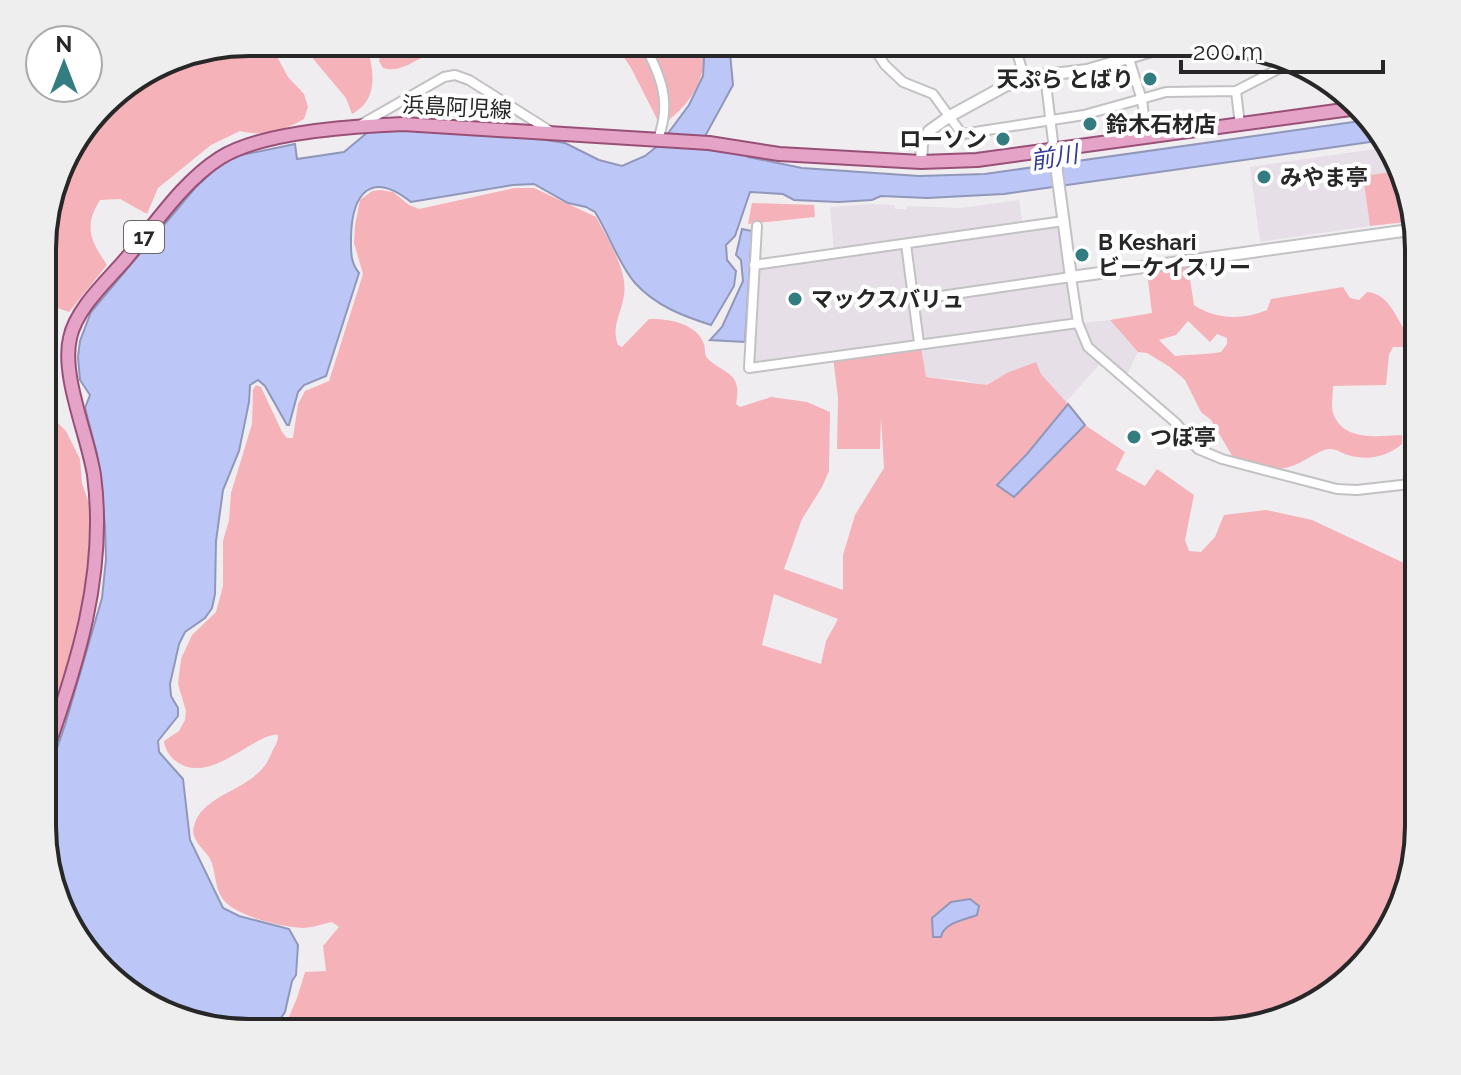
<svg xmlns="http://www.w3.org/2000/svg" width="1461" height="1075" font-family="Raleway,'Noto Sans JP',sans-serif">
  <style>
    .built { fill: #e7dfe8 }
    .green { fill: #f5b2b9; fill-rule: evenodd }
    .water { fill: #bcc7f7; stroke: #9097b9; stroke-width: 2 }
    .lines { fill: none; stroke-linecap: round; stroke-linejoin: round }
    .minor-casing { stroke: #c3c1c4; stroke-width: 12 }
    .tertiary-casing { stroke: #c3c1c4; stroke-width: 14 }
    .primary-casing { stroke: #985077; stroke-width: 16 }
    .minor { stroke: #fff; stroke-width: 8 }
    .tertiary { stroke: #fff; stroke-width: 10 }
    .primary { stroke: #e5a3c7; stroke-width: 12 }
    .poi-dot { fill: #337c80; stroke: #fff; stroke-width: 3 }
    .labels { text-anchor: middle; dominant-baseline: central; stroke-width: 8; stroke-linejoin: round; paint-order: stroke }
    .shield { fill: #fff; stroke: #686868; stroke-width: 2 }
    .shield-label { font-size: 20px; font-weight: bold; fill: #282728 }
    .poi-label { font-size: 22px; font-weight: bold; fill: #282728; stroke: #fff; text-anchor: start }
    .street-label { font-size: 22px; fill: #282728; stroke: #fff }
    .water-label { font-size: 24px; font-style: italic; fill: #353c95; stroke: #fff }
    .rim { fill: none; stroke: #282728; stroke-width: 4 }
  </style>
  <rect width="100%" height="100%" fill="#f0edf1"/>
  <path class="built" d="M1389 147 1397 157 1415 220 1406 222 1398 172 1363 176 1370 226 1260 242 1250 167Z
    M1019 200 1023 225 1068 218 1081 323 1110 320 1138 352 1124 381 1100 364 1066 402 1041 374 1007 373 987 386 964 380 925 377 921 347 751 367 758 260 834 251 830 207 871 204 894 205 895 209H906L907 206 960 208Z"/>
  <path class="green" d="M249 42H258L274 51 288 77 304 94 308 107 304 119C285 130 262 137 240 131L211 145 158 188 147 214 120 199 100 200C83 227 91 241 107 265L69 312 46 304 44 306V221L69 146 113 93 182 53Z
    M299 42H375L369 53C374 76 377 101 352 114L346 98Z
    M385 42H467C457 45 446 46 436 50 419 57 402 74 383 68L379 61Z
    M613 42H703C709 75 692 103 665 123L657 119 630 66Z
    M1398 171 1406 222 1370 226 1363 176Z
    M514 188H534L596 217C607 238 628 270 624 295 621 315 611 326 618 345L622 347 649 319C667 318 697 323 704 344 706 351 703 355 710 361 728 375 742 374 736 404L740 407 771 397 807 402 830 412 829 471 822 487 802 519 784 569 843 590V555L855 515 884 468 881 417 880 449H837L838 398 833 357 921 347 926 377 987 385 1007 373 1036 362 1041 374 1068 404 1026 454 997 485 1014 497 1085 425 1125 452 1116 470 1145 486 1157 469 1194 495 1185 540 1189 551 1201 552 1215 537 1224 515 1266 510 1312 520 1419 570V839L1383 934 1298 1013 1213 1033H282L297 998 305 972 326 971 323 946 339 927 332 922C322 924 312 928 302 928 281 927 234 916 222 898 214 886 216 868 209 857 202 848 190 838 194 826 204 790 257 793 272 752 275 745 278 743 278 735 257 731 211 786 177 762 170 757 165 750 164 741L179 731 185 720 186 711 178 684 181 659 192 635 216 612 223 586V541L229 520 231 493 252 424 253 390 256 385 261 387 282 432 287 438H293L298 404 305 391 329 381 363 274 354 243 355 225 360 200 372 191 380 190 393 192 409 205 419 209ZM774 594 838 619 826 641 821 664 762 645Z
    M752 203 814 205 815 217 748 224Z
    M1188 266 1194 305C1216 320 1243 320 1267 310L1271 299 1343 287 1350 298 1359 300 1367 292C1389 294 1395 316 1406 332 1409 337 1415 341 1419 346V371L1417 359 1405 347H1393L1389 355 1386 385 1333 386C1333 394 1331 406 1333 413 1343 442 1378 436 1402 435V444C1387 457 1367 461 1348 455 1341 453 1337 449 1330 449 1318 449 1301 466 1284 468 1278 469 1245 461 1234 459L1211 420 1201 412 1185 380 1170 367 1147 353 1138 352 1110 320 1152 313 1147 272ZM1188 321 1210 342 1217 334 1227 338V344L1221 352C1205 355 1191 354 1175 356L1159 340 1176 335Z
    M44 409 66 431 80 459 82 483 93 515 98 544 62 724 44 769Z"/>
  <path class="water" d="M705 42H729L733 85 698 149 740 151 748 157 802 168 919 176 985 174 1367 120 1384 140 1004 194 927 198 881 196 872 200 838 202 794 200 783 194 750 192 735 236 726 245 727 260 736 271 734 286 711 325C683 316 656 306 635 283 618 263 609 234 595 212L586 207 568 203 534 184 513 185 411 202C371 170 352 193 351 237 351 251 350 262 359 273L326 376 304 385 298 392 289 425H287L265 386 258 380 250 385 249 402 239 451 223 490 216 541 215 594 212 608 205 618 185 632 179 644 170 684 171 696 178 708V716L158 741 159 752 183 779 190 840 223 908 239 916 289 929 298 945 296 975 292 981 285 1012 271 1033H236L122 990 69 929 44 853V786L65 725 102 598 106 559 105 526 97 454 85 408 90 395 80 380 78 357 80 341 91 312 195 188 227 158 295 144 297 159 344 152 368 132 438 129 520 136 565 143 599 160 622 166 645 156 660 144 689 105 703 76Z
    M742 229 752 231 745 342 710 340 722 327 743 281 741 260 736 255Z
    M1068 404 1085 425 1014 497 997 485 1027 454Z
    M970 899 979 906 977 915C965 920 944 922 941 937H933L932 918 951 902Z"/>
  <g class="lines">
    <g class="minor-casing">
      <path id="minor" d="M643 42C661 76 672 102 658 139
        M870 42 885 65 903 82 933 94 962 134 1084 115 1166 92 1236 91 1286 65
        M1014 42 1025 80
        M1129 59 1142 100 1147 138
        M1045 75 1054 150
        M1236 91 1240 125
        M360 125 444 77 455 75 469 80 550 131
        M1400 173H1402
        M757 226 749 368 1078 323
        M906 244 919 343
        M754 265 1064 221
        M913 300 1071 277 1078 323 1088 347 1176 423 1198 449 1222 459 1337 489 1357 490 1419 483"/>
    </g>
    <g class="tertiary-casing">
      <path id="tertiary" d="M1054 150 1071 277 1417 229
        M921 162 922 144 929 131 950 116 1005 86 1045 75 1087 70 1183 42"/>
    </g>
    <g class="primary-casing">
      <path id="primary" d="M44 758C77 666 107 573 94 475 88 436 61 376 70 338 76 309 106 282 125 260 154 226 182 182 220 158 260 132 354 126 403 124L661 140 709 143 779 154 921 162 977 160 1358 108
        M1329 991 1380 943"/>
    </g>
    <use href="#minor" class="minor"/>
    <use href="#tertiary" class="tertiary"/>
    <use href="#primary" class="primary"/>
  </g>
  <g class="poi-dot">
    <circle cx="1150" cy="79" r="8"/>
    <circle cx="1090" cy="124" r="8"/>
    <circle cx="1003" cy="139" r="8"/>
    <circle cx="1264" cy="177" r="8"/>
    <circle cx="1082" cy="255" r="8"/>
    <circle cx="795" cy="299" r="8"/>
    <circle cx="1134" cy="437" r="8"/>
  </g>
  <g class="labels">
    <rect class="shield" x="124" y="221" width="40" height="32" rx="6"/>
    <g class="shield-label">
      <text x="144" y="237">17</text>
    </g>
    <g class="poi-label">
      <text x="1134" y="79" text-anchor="end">天ぷら とばり</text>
      <text x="1106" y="124">鈴木石材店</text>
      <text x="987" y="139" text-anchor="end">ローソン</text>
      <text x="1280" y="177">みやま亭</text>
      <text x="1098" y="242">B Keshari<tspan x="1098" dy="25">ビーケイスリー</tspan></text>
      <text x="811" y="299">マックスバリュ</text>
      <text x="1150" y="437">つぼ亭</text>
    </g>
    <g class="street-label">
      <text transform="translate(457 107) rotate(3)">浜島阿児線</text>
    </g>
    <g class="water-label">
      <text transform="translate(1054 157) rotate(-9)">前川</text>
    </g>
  </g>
  <path d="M0 0H1461V1075H0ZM249 56H1212A193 193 0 0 1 1405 249V826A193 193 0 0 1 1212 1019H249A193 193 0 0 1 56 826V249A193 193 0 0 1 249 56Z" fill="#eee" fill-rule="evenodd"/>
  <path class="rim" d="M249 56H1212A193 193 0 0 1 1405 249V826A193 193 0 0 1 1212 1019H249A193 193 0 0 1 56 826V249A193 193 0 0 1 249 56Z"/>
  <g transform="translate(64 64)"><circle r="38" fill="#ffffff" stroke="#a9a9a9" stroke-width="2"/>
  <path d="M0-6L14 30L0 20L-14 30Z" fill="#337c80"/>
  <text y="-12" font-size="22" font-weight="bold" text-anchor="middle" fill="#282728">N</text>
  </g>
  <path d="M1181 60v12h202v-12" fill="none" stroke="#282728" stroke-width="4"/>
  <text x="1193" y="60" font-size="24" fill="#282728" stroke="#ffffff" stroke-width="6" paint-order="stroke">200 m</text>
</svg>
